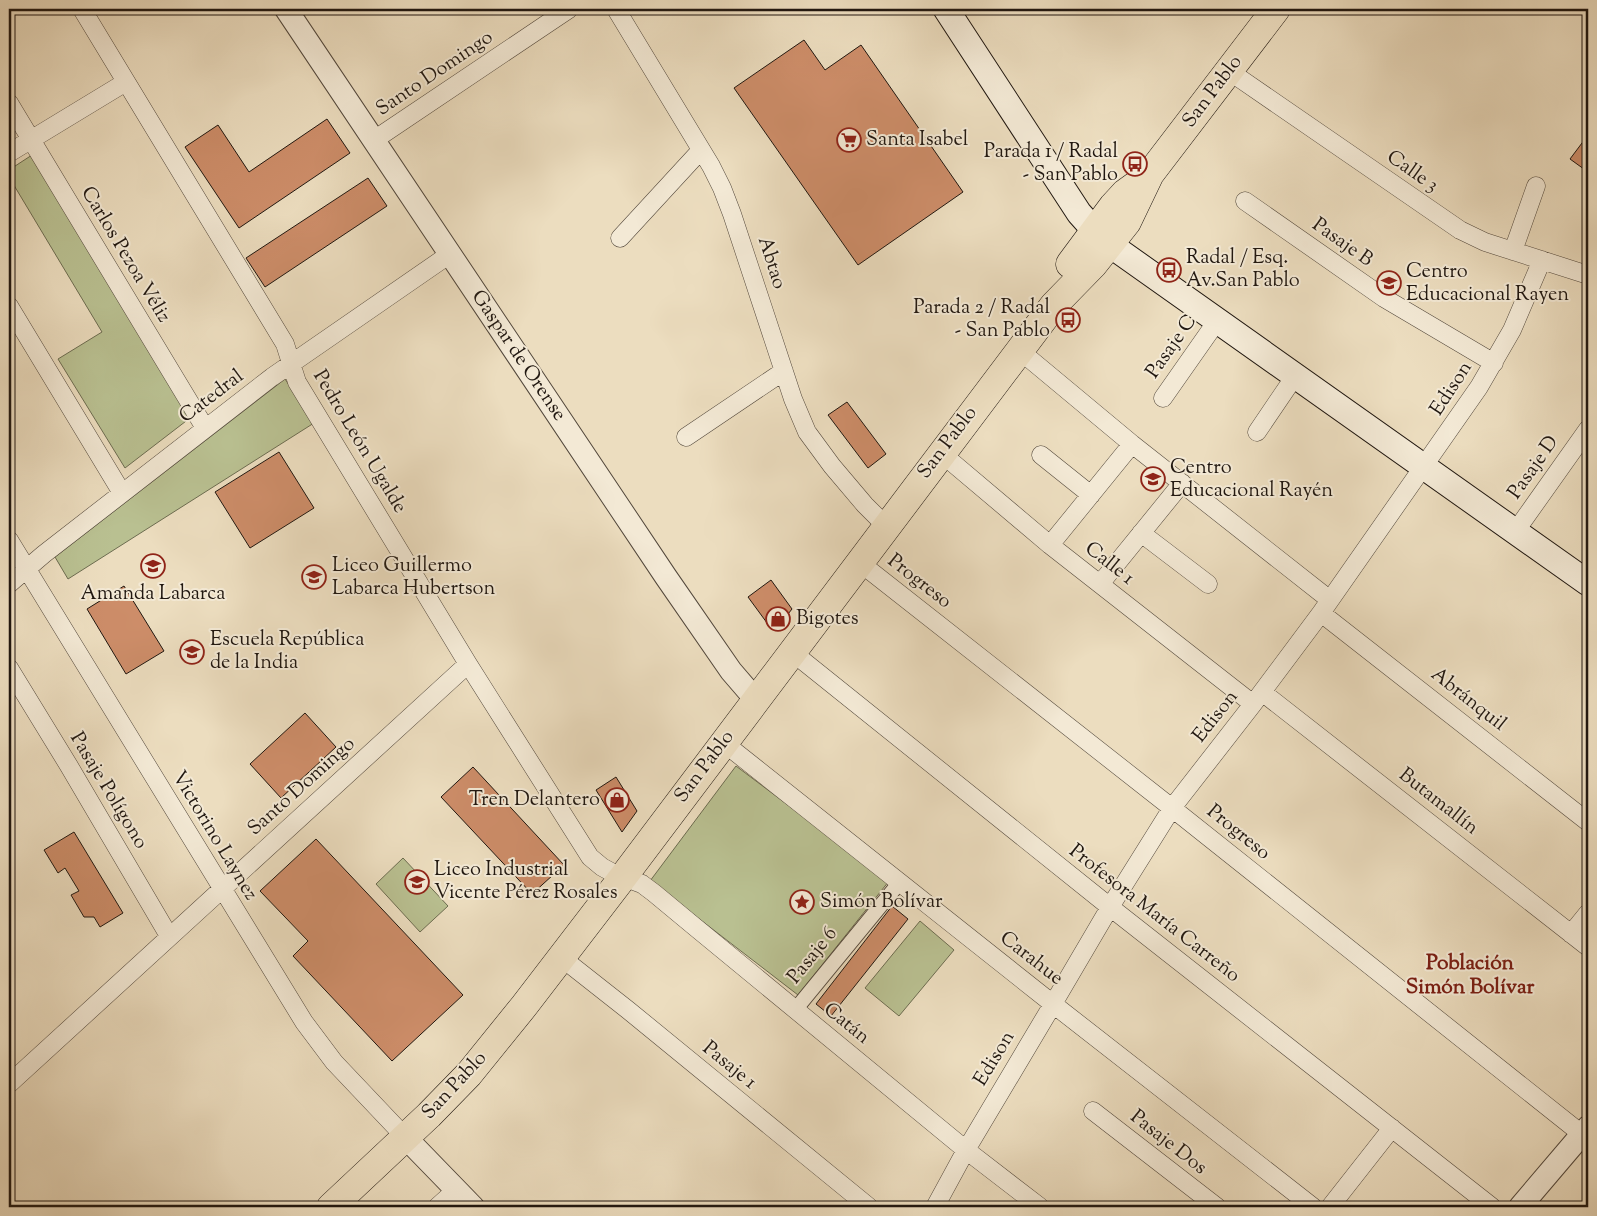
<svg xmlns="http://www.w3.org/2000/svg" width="1597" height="1216" font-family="'Sorts Mill Goudy',serif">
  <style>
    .green { fill: #b9c091; stroke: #6c6c50 }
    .building { fill: #cd8d69; stroke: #201710 }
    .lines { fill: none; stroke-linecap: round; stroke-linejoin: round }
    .pedestrian-casing { stroke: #53483c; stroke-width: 16 }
    .minor-casing { stroke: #53483c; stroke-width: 19 }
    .tertiary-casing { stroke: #53483c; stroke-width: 24 }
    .secondary-casing { stroke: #201710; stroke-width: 27 }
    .primary-casing { stroke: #201710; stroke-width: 29 }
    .pedestrian { stroke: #f3e9d5; stroke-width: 14 }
    .minor { stroke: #f3e9d5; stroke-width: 18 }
    .tertiary { stroke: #f3e9d5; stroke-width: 22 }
    .secondary { stroke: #f3e9d5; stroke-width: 25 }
    .primary { stroke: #ecddbf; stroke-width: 28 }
    .labels { text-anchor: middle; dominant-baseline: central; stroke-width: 4; stroke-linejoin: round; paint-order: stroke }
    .street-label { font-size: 20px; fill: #201710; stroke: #f3e9d5 }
    .poi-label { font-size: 20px; fill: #201710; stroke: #f3e9d5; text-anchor: start }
    .neighbourhood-label { font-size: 21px; font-weight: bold; fill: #7a1f14; stroke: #f3e9d5 }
  </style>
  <rect width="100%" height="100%" fill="#ecddbf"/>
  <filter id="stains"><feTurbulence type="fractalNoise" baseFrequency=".004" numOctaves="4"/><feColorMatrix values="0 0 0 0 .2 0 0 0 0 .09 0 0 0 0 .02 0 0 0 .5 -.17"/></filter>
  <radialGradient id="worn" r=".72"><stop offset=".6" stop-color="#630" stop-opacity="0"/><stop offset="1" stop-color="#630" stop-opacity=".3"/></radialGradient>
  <path class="green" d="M32 155 190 418 125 468 58 359 102 332 9 177V170Z
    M285 379 314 423 68 579 55 557Z
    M736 766 889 881 798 995 650 881Z
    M403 858 448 906 420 932 376 884Z
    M920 921 954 950 899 1016 865 988Z"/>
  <path class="building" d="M804 40 825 70 861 45 963 192 858 265 734 88Z
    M327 119 350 153 239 228 185 147 218 125 249 172Z
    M1588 135V172L1570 159Z
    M368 178 387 206 265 287 246 258Z
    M847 402 886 454 868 468 828 415Z
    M279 452 314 508 250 548 215 492Z
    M771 580 792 609 777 628 770 627 748 597Z
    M124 586 164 651 126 674 87 609Z
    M305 713 336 747 281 798 250 764Z
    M473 767 564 865 532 894 441 797Z
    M616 777 637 811 622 832 596 790Z
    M74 832 123 913 100 927 94 917H84L71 895 79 891 65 868 58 873 44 850Z
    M316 839 463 995 392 1061 293 956 308 941 260 891Z
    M892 906 908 919 831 1016 816 1004Z"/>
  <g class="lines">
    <g class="pedestrian-casing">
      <path id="pedestrian" d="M795 1010 900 882"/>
    </g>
    <g class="minor-casing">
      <path id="minor" d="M82 9 285 344 297 382 468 664 590 857 602 867 613 873 642 884 654 893 695 927 966 1150 1040 1207
        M616 9 711 166 722 188 732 214 793 399 807 432 832 466 865 505 886 526
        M1229 71 1460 230 1485 242 1588 275
        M9 103 205 428
        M374 140 569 9
        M9 153 126 82
        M1245 201 1384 298 1494 363
        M620 238 701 150
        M1513 251 1536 186
        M9 306 122 493
        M1019 350 1132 444 1330 600
        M1163 398 1217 321
        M1257 432 1295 376
        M686 437 784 371
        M941 453 1050 545 1253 704
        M1041 455 1091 495
        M1515 532 1588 429
        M1141 533 1208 584
        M9 540 304 1022 334 1062 406 1138
        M1050 545 1132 444
        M859 562 1172 808 1588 1139
        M9 584 44 554 272 377 450 254
        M1100 584 1182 483
        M1321 613 1588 822
        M792 652 1110 907 1492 1207
        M9 668 69 766 169 936
        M1262 692 1588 947
        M724 743 1053 1004 1313 1207
        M1571 934 1588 913
        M562 958 628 1010 869 1207
        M9 1084 468 664
        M1093 1111 1217 1207
        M437 1207 456 1190
        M935 1207 966 1150 1053 1004 1110 907 1172 808 1253 704 1321 613 1479 387 1512 330 1542 260
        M1330 1207 1392 1128"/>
    </g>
    <g class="tertiary-casing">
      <path id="tertiary" d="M286 9 666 577 731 671 756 700
        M406 1138 473 1207
        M1520 1207 1588 1127"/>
    </g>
    <g class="secondary-casing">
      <path id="secondary" d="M946 9 1079 213 1095 231 1109 244 1588 583"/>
    </g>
    <g class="primary-casing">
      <path id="primary" d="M1070 264 1113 206 1125 193 1143 180
        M331 1207 429 1115 469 1074 524 1006 623 877 1054 305 1093 265 1127 222 1150 174 1276 9"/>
    </g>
    <use href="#pedestrian" class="pedestrian"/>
    <use href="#minor" class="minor"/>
    <use href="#tertiary" class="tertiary"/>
    <use href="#secondary" class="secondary"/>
    <use href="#primary" class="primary"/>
  </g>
  <defs>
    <g id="supermarket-ring" transform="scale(1.25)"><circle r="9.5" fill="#f3e9d5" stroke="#8f2418" stroke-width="1.5"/><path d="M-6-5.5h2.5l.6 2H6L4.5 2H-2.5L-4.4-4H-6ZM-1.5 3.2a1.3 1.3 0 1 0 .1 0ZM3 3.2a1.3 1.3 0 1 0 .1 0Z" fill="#8f2418"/></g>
    <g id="bus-ring" transform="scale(1.25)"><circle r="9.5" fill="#f3e9d5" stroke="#8f2418" stroke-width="1.5"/><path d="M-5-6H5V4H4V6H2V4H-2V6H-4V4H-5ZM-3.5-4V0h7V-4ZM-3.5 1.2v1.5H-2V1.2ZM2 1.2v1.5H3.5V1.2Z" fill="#8f2418"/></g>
    <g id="school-ring" transform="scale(1.25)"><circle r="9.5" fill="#f3e9d5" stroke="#8f2418" stroke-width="1.5"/><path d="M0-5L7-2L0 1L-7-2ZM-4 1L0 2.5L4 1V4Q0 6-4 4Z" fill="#8f2418"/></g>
    <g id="shop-ring" transform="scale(1.25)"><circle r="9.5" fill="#f3e9d5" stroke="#8f2418" stroke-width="1.5"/><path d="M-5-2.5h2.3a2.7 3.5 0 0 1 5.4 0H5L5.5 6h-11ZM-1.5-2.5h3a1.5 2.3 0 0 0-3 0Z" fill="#8f2418"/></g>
    <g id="sight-ring" transform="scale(1.25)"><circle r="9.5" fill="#f3e9d5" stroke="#8f2418" stroke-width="1.5"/><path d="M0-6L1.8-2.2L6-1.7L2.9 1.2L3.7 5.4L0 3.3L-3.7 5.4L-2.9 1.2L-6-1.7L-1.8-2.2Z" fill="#8f2418"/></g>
  </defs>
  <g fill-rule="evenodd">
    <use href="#supermarket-ring" x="849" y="140"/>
    <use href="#bus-ring" x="1135" y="164"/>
    <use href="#bus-ring" x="1169" y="270"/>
    <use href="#school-ring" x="1389" y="283"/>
    <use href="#bus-ring" x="1068" y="320"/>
    <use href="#school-ring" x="1153" y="479"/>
    <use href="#school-ring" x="153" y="566"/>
    <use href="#school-ring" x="314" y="577"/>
    <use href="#shop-ring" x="778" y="619"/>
    <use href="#school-ring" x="192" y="652"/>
    <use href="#shop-ring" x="617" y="800"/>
    <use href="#school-ring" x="417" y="882"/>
    <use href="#sight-ring" x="802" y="902"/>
  </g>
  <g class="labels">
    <g class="street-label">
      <text transform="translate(435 74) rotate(-34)">Santo Domingo</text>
      <text transform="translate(1213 92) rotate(-53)">San Pablo</text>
      <text transform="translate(1412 172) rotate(35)">Calle 3</text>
      <text transform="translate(1342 243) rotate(35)">Pasaje B</text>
      <text transform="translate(125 255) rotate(59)">Carlos Pezoa Véliz</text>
      <text transform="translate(771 263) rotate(72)">Abtao</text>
      <text transform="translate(1172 347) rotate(-55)">Pasaje C</text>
      <text transform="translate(518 356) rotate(56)">Gaspar de Orense</text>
      <text transform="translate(1452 389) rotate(-57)">Edison</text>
      <text transform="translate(212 397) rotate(-37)">Catedral</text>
      <text transform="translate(359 442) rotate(59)">Pedro León Ugalde</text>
      <text transform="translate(948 443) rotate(-53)">San Pablo</text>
      <text transform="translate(1534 468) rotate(-55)">Pasaje D</text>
      <text transform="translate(1109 564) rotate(38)">Calle 1</text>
      <text transform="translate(919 582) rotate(38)">Progreso</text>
      <text transform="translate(1468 700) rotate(38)">Abránquil</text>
      <text transform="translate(1216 717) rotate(-52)">Edison</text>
      <text transform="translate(705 767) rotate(-53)">San Pablo</text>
      <text transform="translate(302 787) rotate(-42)">Santo Domingo</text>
      <text transform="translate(108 791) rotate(59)">Pasaje Polígono</text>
      <text transform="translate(1438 802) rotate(38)">Butamallín</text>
      <text transform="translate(1238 833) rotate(39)">Progreso</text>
      <text transform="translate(214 836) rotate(59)">Victorino Laynez</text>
      <text transform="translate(1154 914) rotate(38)">Profesora María Carreño</text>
      <text transform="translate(813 956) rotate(-51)">Pasaje 6</text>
      <text transform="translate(1031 959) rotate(38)">Carahue</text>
      <text transform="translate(846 1024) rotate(39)">Catán</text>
      <text transform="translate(995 1059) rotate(-59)">Edison</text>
      <text transform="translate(729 1066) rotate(39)">Pasaje 1</text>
      <text transform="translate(455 1086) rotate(-47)">San Pablo</text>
      <text transform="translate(1168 1143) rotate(38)">Pasaje Dos</text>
    </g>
    <g class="poi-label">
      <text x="866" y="140">Santa Isabel</text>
      <text x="1118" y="152" text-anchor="end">Parada 1 / Radal<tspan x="1118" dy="23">- San Pablo</tspan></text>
      <text x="1186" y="258">Radal / Esq.<tspan x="1186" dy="23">Av.San Pablo</tspan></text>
      <text x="1406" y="272">Centro<tspan x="1406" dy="23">Educacional Rayen</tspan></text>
      <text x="1050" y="308" text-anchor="end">Parada 2 / Radal<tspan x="1050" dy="23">- San Pablo</tspan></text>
      <text x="1170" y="468">Centro<tspan x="1170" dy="23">Educacional Rayén</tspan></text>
      <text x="332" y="566">Liceo Guillermo<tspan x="332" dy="23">Labarca Hubertson</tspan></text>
      <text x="153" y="594" text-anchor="middle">Amanda Labarca</text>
      <text x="796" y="619">Bigotes</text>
      <text x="210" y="640">Escuela República<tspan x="210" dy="23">de la India</tspan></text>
      <text x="600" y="800" text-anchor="end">Tren Delantero</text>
      <text x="434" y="870">Liceo Industrial<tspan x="434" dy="23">Vicente Pérez Rosales</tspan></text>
      <text x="820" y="902">Simón Bolívar</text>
    </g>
    <g class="neighbourhood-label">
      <text x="1470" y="964">Población<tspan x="1470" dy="24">Simón Bolívar</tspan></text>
    </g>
  </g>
  <rect width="1597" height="1216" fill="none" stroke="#ecddbf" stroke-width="30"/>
  <rect x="10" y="10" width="1577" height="1196" fill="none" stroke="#201710" stroke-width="2.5"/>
  <rect x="15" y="15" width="1567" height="1186" fill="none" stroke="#201710"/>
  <rect width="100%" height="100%" filter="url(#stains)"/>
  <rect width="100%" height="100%" fill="url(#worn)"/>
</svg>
